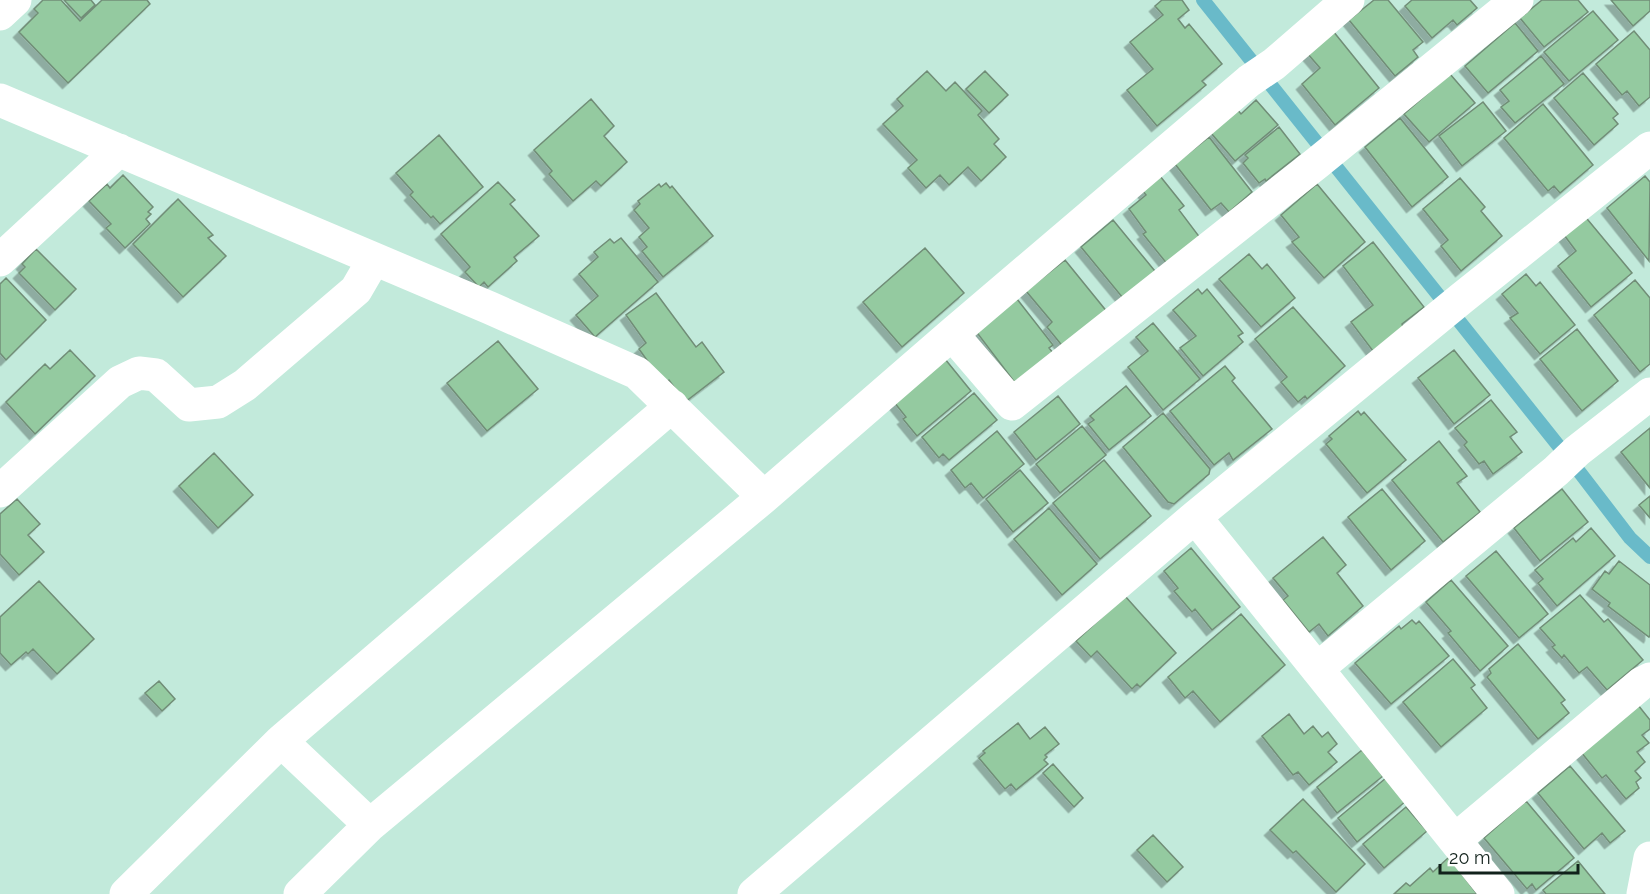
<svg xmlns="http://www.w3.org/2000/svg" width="1650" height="894" font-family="Raleway,sans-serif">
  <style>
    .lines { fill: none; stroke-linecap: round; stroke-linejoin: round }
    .stream { stroke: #69bac9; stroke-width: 14 }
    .building { fill: #94caa0; stroke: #718d77; stroke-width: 1.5; filter: url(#shadow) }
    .street { stroke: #fff; stroke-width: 33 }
  </style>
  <defs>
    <filter id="shadow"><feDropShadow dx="-5.5" dy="5.5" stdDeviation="0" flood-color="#0004"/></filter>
  </defs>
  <rect width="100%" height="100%" fill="#c2eadb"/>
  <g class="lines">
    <path class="stream" d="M1203 0 1581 474 1630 538 1650 557"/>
  </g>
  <path class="building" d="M43 0H61L80 21 102 0H147L150 4 68 83 19 32 38 13 34 9Z
    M64 0H91L95 5 81 18Z
    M1162 0H1182L1189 10 1178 19 1185 28 1189 24 1222 64 1202 81 1206 85 1157 126 1127 90 1153 69 1130 42 1163 15 1155 6Z
    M1374 0H1388L1423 42 1413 50 1418 57 1395 76 1349 20Z
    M1412 0H1470L1477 8 1457 25 1453 20 1432 38 1405 6Z
    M1542 0H1578L1588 12 1544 47 1520 18Z
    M1611 0H1650V11L1633 26Z
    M1593 11 1618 40 1569 81 1544 52Z
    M1515 23 1538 51 1488 93 1465 66Z
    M1333 31 1379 88 1335 125 1302 84 1320 68 1307 53Z
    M1634 31 1650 50V97L1639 106 1627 91 1622 95 1596 64Z
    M1541 56 1564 84 1515 123 1501 107 1509 101 1500 90Z
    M927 71 946 91 955 82 982 111 978 115 999 139 994 144 1006 157 981 181 968 167 949 185 940 175 926 188 908 168 917 160 883 124 903 106 897 99Z
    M985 71 1008 95 989 113 966 89Z
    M1583 73 1618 114 1613 118 1618 124 1594 145 1554 98Z
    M1450 74 1475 103 1429 142 1404 114Z
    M591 99 614 126 604 136 627 162 601 186 596 181 573 201 549 174 552 171 534 150Z
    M1256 100 1278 125 1235 161 1211 133 1237 109 1241 114Z
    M1483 102 1506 131 1462 166 1439 136Z
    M1543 104 1593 165 1560 193 1554 186 1548 191 1504 138Z
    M1400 118 1448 177 1412 207 1365 147Z
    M1279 127 1300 154 1266 181 1265 179 1259 183 1243 163 1248 158 1245 155Z
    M439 135 483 187 440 224 433 216 431 218 410 195 413 192 396 173Z
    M1209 137 1252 192 1229 212 1221 203 1211 210 1175 164Z
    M123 175 153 207 148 212 151 214 146 219 150 224 125 248 106 228 111 224 89 201 107 184 110 188Z
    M1160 176 1184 206 1179 210 1201 239 1168 265 1143 234 1146 232 1129 209 1146 195 1142 190Z
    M1645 176 1650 182 1649 261 1607 208Z
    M1460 178 1485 207 1481 211 1502 236 1461 271 1441 246 1448 240 1423 209Z
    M498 182 515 200 510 204 539 236 514 257 517 261 488 287 484 282 479 287 465 272 470 267 441 234Z
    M666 183 670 188 672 186 713 236 663 277 642 251 647 247 639 237 649 228 634 210 640 204 638 201 659 184 661 187Z
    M1317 184 1365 242 1324 278 1292 242 1299 237 1281 215Z
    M178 199 213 235 208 238 226 256 183 297 133 244Z
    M1583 214 1632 273 1591 307 1558 266 1576 251 1561 231Z
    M1113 220 1159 276 1127 303 1081 247Z
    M621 238 658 282 595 337 576 315 598 296 579 274 598 257 594 252 610 239 614 243Z
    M1373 242 1424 307 1402 324 1403 327 1373 351 1351 322 1373 305 1343 266Z
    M925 248 964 293 902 347 863 302Z
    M36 249 76 289 55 310 19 273 25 267 22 264Z
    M1249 254 1262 269 1267 264 1295 298 1261 327 1219 279Z
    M1065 260 1108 313 1064 348 1047 327 1052 322 1026 291Z
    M1526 274 1536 286 1540 282 1575 325 1540 354 1510 318 1518 313 1502 294Z
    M6 278 46 320 6 360 0 353V284Z
    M1635 280 1650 298V364L1640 372 1594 315Z
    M1198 289 1202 294 1207 289 1243 333 1238 336 1243 342 1203 376 1180 348 1196 336 1173 310Z
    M656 293 696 347 702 342 724 372 685 402 669 380 664 384 639 349 646 343 626 315Z
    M1017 299 1053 345 1049 348 1057 358 1019 388 975 330Z
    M1293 307 1345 366 1307 399 1305 396 1298 402 1281 382 1287 377 1255 339Z
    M1153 323 1200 379 1163 410 1128 367 1148 351 1136 337Z
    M1577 329 1618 381 1582 411 1540 359Z
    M498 341 538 389 487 431 447 383Z
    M70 350 95 376 35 434 6 402 45 364 50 369Z
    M1454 350 1490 395 1454 424 1418 378Z
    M945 359 971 391 917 436 903 419 906 417 894 402Z
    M1225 366 1235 378 1232 381 1272 429 1233 460 1229 453 1214 465 1170 411Z
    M1126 386 1151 416 1109 450 1088 424 1094 420 1090 416Z
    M974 393 997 420 949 460 943 454 939 458 922 437Z
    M1058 396 1080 424 1036 460 1014 432Z
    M1491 400 1517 432 1510 437 1522 452 1493 474 1484 461 1479 464 1464 445 1467 442 1455 428Z
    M1358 411 1361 415 1364 412 1406 460 1367 493 1326 444 1332 439 1329 436Z
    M1163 413 1210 469 1209 474 1174 504 1168 502 1123 447Z
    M1082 426 1106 455 1060 493 1036 464Z
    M1650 428V488L1621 452Z
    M997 431 1024 464 983 498 971 483 965 488 951 470Z
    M1439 441 1467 476 1457 483 1480 512 1443 542 1392 480Z
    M214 453 253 495 218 528 179 486Z
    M1104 460 1151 516 1100 559 1053 503Z
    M1020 470 1048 503 1013 532 986 499Z
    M1382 489 1425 541 1391 570 1348 517Z
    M1562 489 1588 522 1540 561 1514 528Z
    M1650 496V518L1639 505Z
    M17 499 40 524 28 535 44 552 19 575 0 554V514Z
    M1049 508 1097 564 1062 595 1014 539Z
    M1591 528 1615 556 1557 606 1538 583 1543 579 1535 570 1573 538 1576 542Z
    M1323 537 1346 565 1337 573 1363 606 1328 636 1319 624 1309 632 1283 600 1288 596 1273 578Z
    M1191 548 1240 607 1212 630 1195 609 1192 612 1174 591 1178 588 1164 571Z
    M1496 551 1548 614 1519 638 1466 576Z
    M1619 561 1650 585V635L1649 637 1608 606 1610 603 1592 589 1605 571 1609 574Z
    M1451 580 1508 646 1480 671 1448 633 1451 631 1426 602Z
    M39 581 94 639 57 674 33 649 28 654 26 652 11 665 0 653V617Z
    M1580 595 1604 622 1608 619 1643 660 1607 690 1587 667 1579 673 1564 655 1562 658 1552 647 1555 645 1540 628Z
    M1125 596 1176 653 1140 687 1137 684 1132 689 1097 651 1091 657 1076 641Z
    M1241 614 1285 665 1220 722 1193 691 1185 698 1168 677Z
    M1412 620 1416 624 1419 621 1449 656 1391 704 1355 663 1399 626 1401 629Z
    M1518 644 1565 700 1561 703 1569 713 1538 739 1487 677 1491 673 1489 669Z
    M1453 659 1475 685 1471 688 1487 708 1441 747 1403 702Z
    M159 681 175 699 162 711 145 693Z
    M1638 705 1650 720V729L1642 735 1649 743 1637 752 1645 762 1635 771 1641 778 1636 782 1639 788 1626 799 1606 775 1602 778 1581 752Z
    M1289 714 1304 734 1313 726 1322 737 1328 732 1337 744 1328 752 1337 762 1309 785 1298 772 1293 775 1262 736Z
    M1018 723 1030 739 1045 727 1059 744 1045 755 1047 757 1044 760 1048 764 1016 790 1011 784 1005 789 979 758 985 753 983 751Z
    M1362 750 1383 776 1337 813 1317 787Z
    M1053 764 1083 798 1074 807 1043 773Z
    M1570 766 1625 831 1610 843 1602 833 1584 849 1538 793Z
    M1386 778 1406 801 1357 842 1338 818Z
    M1303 799 1365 864 1336 892 1296 851 1293 853 1270 830Z
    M1526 801 1574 858 1536 890 1532 884 1527 889 1484 838Z
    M1406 807 1427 831 1384 868 1363 844Z
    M1153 835 1183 867 1167 882 1137 850Z
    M1449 857 1477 894H1394L1406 883 1410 886 1430 868 1433 872Z
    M1578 861 1605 894H1546L1543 890Z"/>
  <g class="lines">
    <path class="street" d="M0 14 15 0
      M0 100 490 308 637 373 764 497
      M0 260 119 150
      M952 334 1012 404 1317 163 1517 0
      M0 491 120 382 139 373 156 375 189 405 218 402 245 385 356 290 374 259
      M1195 517 1498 894
      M1317 669 1556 471 1577 451 1650 394
      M281 741 370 825
      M1455 840 1642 683 1650 679
      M126 894 281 741 672 406
      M300 894 370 825 764 497 952 334 1249 81 1274 64 1348 0
      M754 894 1195 517 1462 298 1650 148
      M1643 894 1650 858"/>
  </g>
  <path d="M1440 864v9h138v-9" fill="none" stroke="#11211b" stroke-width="3"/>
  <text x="1449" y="864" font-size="18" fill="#11211b" stroke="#ffffff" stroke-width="4.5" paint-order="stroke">20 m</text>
</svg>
